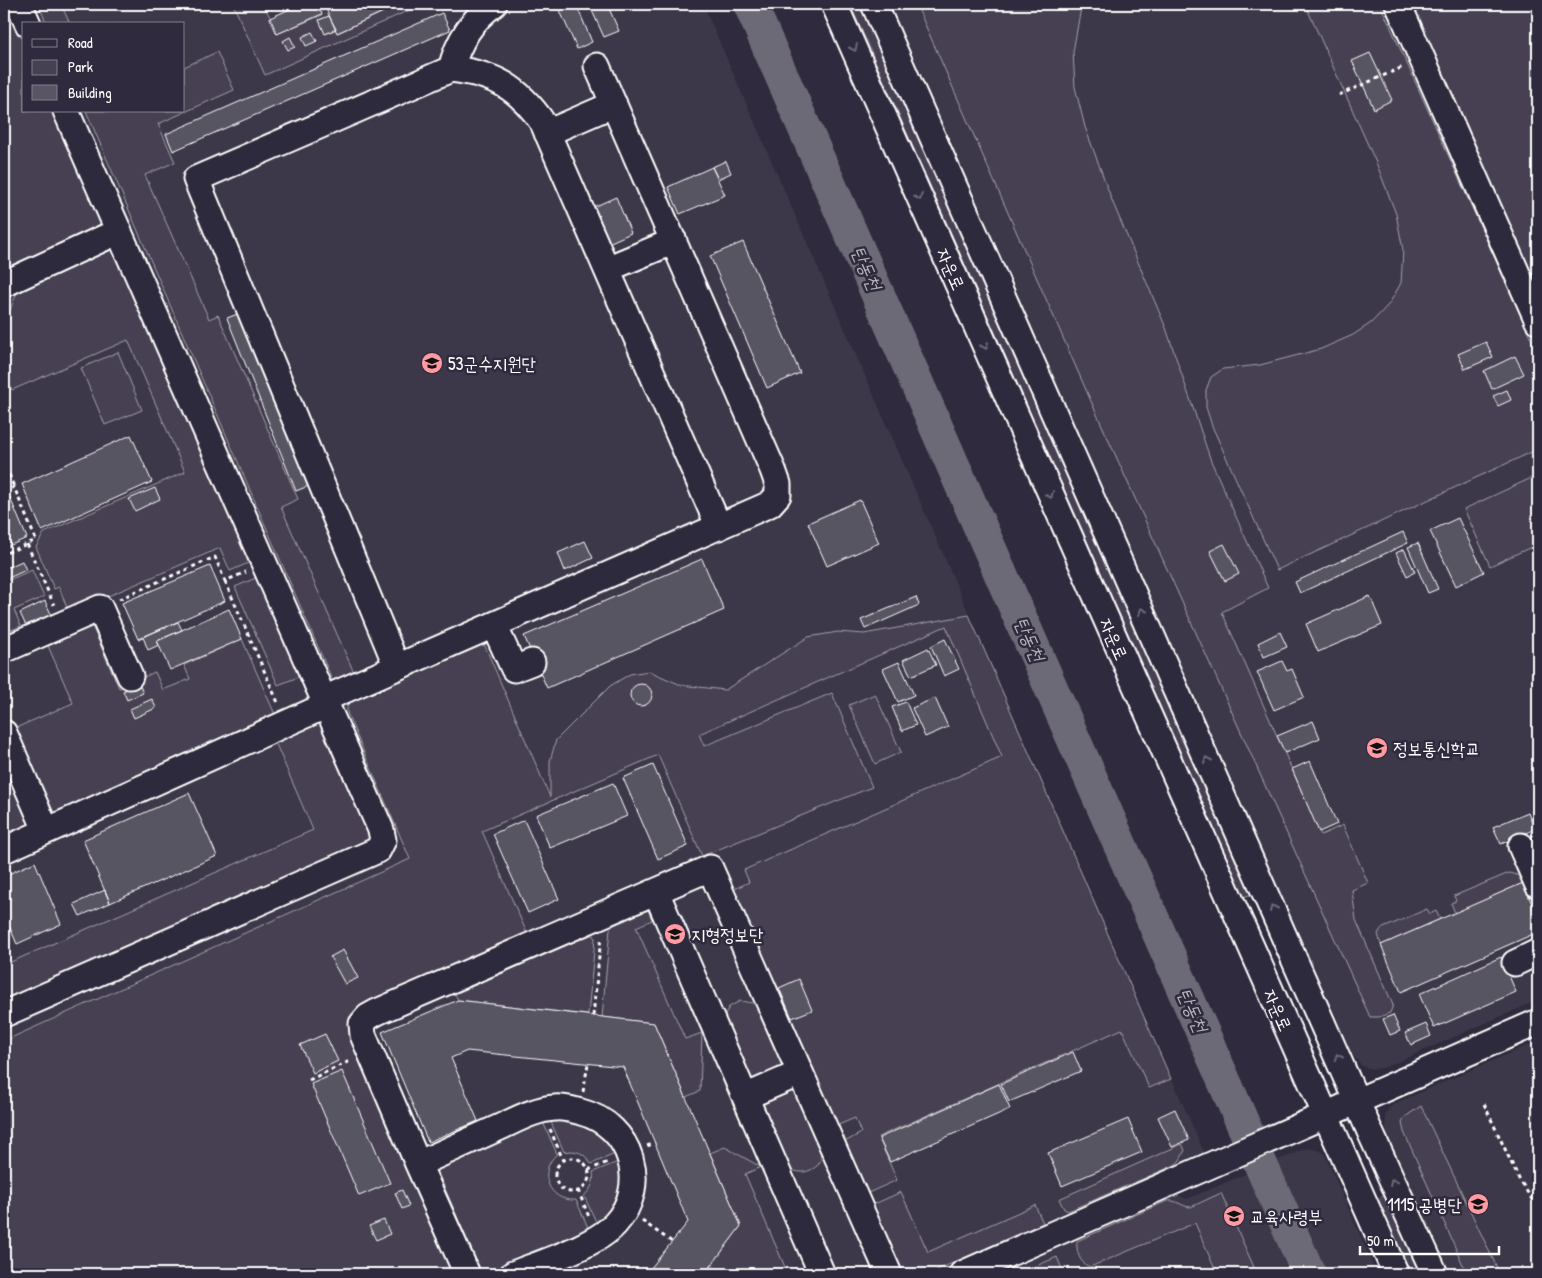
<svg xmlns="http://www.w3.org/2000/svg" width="1542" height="1278" font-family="'Patrick Hand','Poor Story',sans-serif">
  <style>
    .built { fill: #3c3749; fill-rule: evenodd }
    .green { fill: #464152; stroke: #a2a0a8 }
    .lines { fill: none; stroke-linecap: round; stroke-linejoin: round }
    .river { stroke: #6d6a77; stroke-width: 34 }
    .building { fill: #595564; stroke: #fff }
    .minor-casing { stroke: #fff; stroke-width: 29 }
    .path { stroke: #fff; stroke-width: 3; stroke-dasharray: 4 4; stroke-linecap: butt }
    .minor { stroke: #2f2a3d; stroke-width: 25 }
    .oneway { stroke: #6d6a77 }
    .labels { text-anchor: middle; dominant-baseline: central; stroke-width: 5; stroke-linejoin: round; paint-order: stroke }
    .street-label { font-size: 18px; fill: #fff; stroke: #2f2a3d }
    .poi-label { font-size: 18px; fill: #fff; stroke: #2f2a3d; text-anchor: start }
    .water-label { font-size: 19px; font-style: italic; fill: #b6b4bb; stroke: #2f2a3d }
  </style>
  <rect width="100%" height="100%" fill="#2f2a3d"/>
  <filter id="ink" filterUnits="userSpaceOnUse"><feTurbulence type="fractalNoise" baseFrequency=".02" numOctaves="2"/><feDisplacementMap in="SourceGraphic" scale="10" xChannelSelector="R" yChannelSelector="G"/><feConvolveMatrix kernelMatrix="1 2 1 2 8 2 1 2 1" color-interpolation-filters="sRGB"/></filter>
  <g filter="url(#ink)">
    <path class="built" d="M4 4H703L1206 1157 941 1274H4ZM24 24H184V111H24Z
      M888 4H1538V1000L1386 1067 1374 1069 1368 1068 1362 1066 1352 1054 1104 496Z
      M1538 1041V1274H1449L1387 1135 1385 1115 1389 1108 1398 1102Z
      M1307 1148 1318 1150 1324 1153 1377 1274H983L1171 1192 1187 1199Z"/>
    <path class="green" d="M4 4H7L24 40V111H56L109 228 4 273Z
      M38 4H61L70 24H47Z
      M233 4C268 4 264 3 277 34L322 15 317 4H324L329 16 319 20 326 34 336 29 338 33 397 6V4H423L265 75Z
      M850 4H860L1252 894 1244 897Z
      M916 4H1084L1080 13 1073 52 1075 87 1085 127 1113 203 1166 328 1211 461 1268 588 1222 612 1321 835 1343 825 1368 883 1352 890 1356 920 1393 1005 1390 1013 1379 1017H1370L1090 399Z
      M1305 4H1380L1538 354V449L1277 570 1212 426 1206 407V390L1211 377 1223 369 1260 365 1321 349 1353 335 1371 323 1389 304 1401 283 1403 250 1396 214 1377 165Z
      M1408 4H1538V297Z
      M217 52 234 90 158 124 175 162 145 175 209 319 218 315 298 499 281 507 355 675 334 684 86 111H184V67Z
      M108 247 116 248 251 562 230 571 220 548 69 613 59 587 54 589 36 547 44 533 185 472 128 340 12 390 4 372V325L20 285Z
      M118 352 142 410 105 425 81 368Z
      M1538 475V544L1490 566 1464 509Z
      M32 570 44 597 14 610 21 626 4 633V582Z
      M258 577 301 676 278 685 235 587Z
      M969 615 1171 1079 1149 1088 1122 1029 878 1137 897 1180 868 1193 864 1192 843 1143 861 1133 855 1118 836 1126 732 890 749 882 744 870 1002 757 946 626 699 734 704 746 832 693 872 787 702 856 658 755 482 831 529 938 359 1012 458 1274H4V1041L410 859 347 713V706L352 701 484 644 550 797V761L556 740 610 686 630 674 649 671 681 685 725 690 808 637 838 632 864 634Z
      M92 626 119 688 155 672 163 690 190 679 184 665 242 639 277 719 51 818 13 729 73 703 48 646Z
      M875 694 901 752 875 764 849 705Z
      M319 719 369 833V841L4 1006V965L313 830 272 735Z
      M4 766 31 826 4 838Z
      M1509 873C1517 874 1520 876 1523 883L1455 913 1451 903 1456 901 1454 896Z
      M1427 909 1430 914 1436 911 1440 919 1381 945 1378 934 1381 929Z
      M648 910 652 920 636 927 685 1039 702 1033 700 1091 686 1097 654 1023 602 1017 610 929 614 925Z
      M590 935H594L595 939 588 1015 458 1000 455 994Z
      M740 1001 753 1003 759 1009 785 1067 748 1084 723 1019 729 1007Z
      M795 1090 820 1148 821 1160 818 1165C809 1173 800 1174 790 1169L758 1106Z
      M1421 1106 1500 1274H1467L1404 1132 1402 1123 1405 1117Z
      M554 1119 587 1122 620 1152 591 1164C585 1153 576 1149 564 1152L550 1120Z
      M543 1122 557 1154C537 1171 548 1202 576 1200L590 1232 491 1274H482L436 1168Z
      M1182 1144 1185 1150 1180 1160 1175 1165 1068 1211 1064 1209 1059 1199Z
      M725 1147 761 1167 745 1174 788 1274H724L712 1265 741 1226 710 1153Z
      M623 1160 620 1201 598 1226 584 1196C591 1189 595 1182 593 1172Z
      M901 1192 928 1252 1035 1205 1043 1223 930 1273 896 1267 870 1206Z
      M1221 1193 1257 1274H1217L1195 1223 1090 1267C1079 1263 1076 1251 1077 1241L1167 1201C1176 1199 1182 1207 1191 1207Z
      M1385 1195 1420 1274H1411L1377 1199Z
      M1057 1257 1064 1274H1017Z"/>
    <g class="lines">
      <path class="river" d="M750 4 1309 1274"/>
    </g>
    <path class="building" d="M301 4H317L322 14 277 34 270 18Z
      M324 4H397L398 5 337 33Z
      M557 4H576L592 42 577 49Z
      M589 4H607L619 31 604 37Z
      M442 13 450 30 173 151 166 134Z
      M329 16 336 29 325 34 319 20Z
      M312 32 317 41 306 46 302 37Z
      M290 37 295 47 288 50 283 41Z
      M1370 53 1392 100 1374 109 1352 61Z
      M726 161 731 173 718 179 712 167Z
      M712 167 725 195 680 214 668 187Z
      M616 197 631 233 604 245 589 209Z
      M743 242 800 373 767 388 710 256Z
      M243 312 311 485 296 491 227 318Z
      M1486 342 1493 357 1465 369 1458 354Z
      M1515 356 1524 374 1492 389 1484 371Z
      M1507 390 1511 400 1498 406 1493 396Z
      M131 435 152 482 42 531 22 484Z
      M155 488 160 499 135 511 129 499Z
      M8 493 27 538 4 548V495Z
      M860 500 879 543 827 566 808 523Z
      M1458 518 1484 572 1456 586 1430 531Z
      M1403 532 1408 543 1300 593 1295 582Z
      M585 541 593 558 565 571 558 553Z
      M1418 543 1438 589 1428 593 1408 547Z
      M1224 544 1239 574 1225 581 1210 551Z
      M1404 549 1415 572 1407 576 1396 553Z
      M702 559 724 610 547 688 524 636Z
      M22 561 26 570 4 580V569Z
      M210 566 225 601 138 639 122 603Z
      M1370 596 1382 625 1318 652 1306 624Z
      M916 597 919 605 865 629 861 620Z
      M45 601 52 616 27 628 20 613Z
      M229 609 242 639 170 670 157 641Z
      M178 622 182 630 157 641 159 645 148 650 143 637Z
      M1280 632 1287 647 1264 657 1258 643Z
      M945 639 959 669 944 676 931 646Z
      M928 648 936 665 911 676 903 660Z
      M1282 661 1287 671 1292 669 1304 697 1274 710 1257 672Z
      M899 662 914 695 898 702 883 669Z
      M630 695a11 11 0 1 1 22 0a11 11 0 1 1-22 0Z
      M139 684 143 693 127 700 123 691Z
      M935 698 948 727 925 737 912 708Z
      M152 699 156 708 134 718 130 709Z
      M906 702 916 725 902 731 892 707Z
      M1313 721 1320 738 1285 753 1277 736Z
      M1310 761 1337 824 1319 832 1292 769Z
      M653 765 688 846 658 859 623 778Z
      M613 783 627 816 550 848 536 815Z
      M189 793 217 856 110 903 83 840Z
      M1528 812 1535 829 1501 844 1493 827Z
      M524 820 559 899 528 913 493 834Z
      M35 862 61 924 17 944 4 914V876Z
      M1523 883 1538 918V932L1401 992 1381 945Z
      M105 890 110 903 80 916 74 904Z
      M343 950 358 978 345 984 330 957Z
      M1501 957 1516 992 1434 1028 1419 994Z
      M799 979 812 1010 792 1018 779 988Z
      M458 1000 654 1023 741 1226 705 1274H646L688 1222 623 1067 467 1051 451 1058 478 1121 428 1142 382 1032Z
      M1393 1015 1400 1031 1390 1035 1383 1019Z
      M1426 1024 1431 1036 1411 1045 1405 1033Z
      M325 1034 338 1061 313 1073 300 1045Z
      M1073 1052 1081 1071 1009 1102 1001 1084Z
      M342 1071 390 1183 359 1196 311 1084Z
      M999 1084 1010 1109 890 1162 879 1138Z
      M1175 1109 1189 1140 1172 1147 1158 1117Z
      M1128 1119 1142 1152 1062 1186 1048 1153Z
      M402 1190 409 1206 402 1209 395 1193Z
      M384 1220 390 1234 376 1240 369 1226Z"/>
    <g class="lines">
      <g class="minor-casing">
        <path id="minor" d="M19 4 28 24
          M834 4 1396 1274
          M874 4 1371 1134 1435 1274
          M1398 4 1538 321
          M451 69C458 42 471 20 494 4
          M547 133 614 104
          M607 269 674 241
          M4 284 119 231
          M494 625 514 669 532 662
          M4 650 100 608 130 676
          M397 667 196 179 451 69C495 74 518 87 543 123L719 527
          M324 699 770 504 778 495V484L773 470 597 66
          M4 733 46 830
          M1521 846 1538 885
          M4 850 327 705
          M656 892 822 1274
          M1515 963 1538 952
          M4 1014 378 850 383 840 381 830 66 111
          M745 1097 800 1073
          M418 1164C445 1152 471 1140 498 1128 516 1120 535 1109 555 1108 564 1107 573 1110 581 1112 632 1125 650 1186 615 1224 595 1246 541 1263 513 1274
          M467 1274 418 1164 363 1035 362 1024 368 1017 377 1012 710 868 889 1274
          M962 1274 1538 1022"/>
      </g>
      <path class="path" d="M1339 95 1403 67
        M6 467 14 487
        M4 492 14 487 36 540 4 554
        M27 544 54 605
        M225 581 279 705
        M119 599 215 557 225 581 246 572
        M593 1016 601 937
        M309 1080 352 1060
        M583 1092 588 1064
        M1484 1104 1519 1179 1538 1209
        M550 1129 563 1160
        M647 1146 655 1143
        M555 1175a17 17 0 1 1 34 0a17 17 0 1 1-34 0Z
        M588 1170 608 1162
        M578 1190 589 1217
        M642 1221 672 1242
        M708 1270 714 1274"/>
      <use href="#minor" class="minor"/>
    </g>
    <defs><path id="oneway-chevron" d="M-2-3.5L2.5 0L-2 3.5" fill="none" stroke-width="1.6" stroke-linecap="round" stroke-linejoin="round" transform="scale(1.25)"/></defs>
    <g class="oneway">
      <use href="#oneway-chevron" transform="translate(854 48) rotate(66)"/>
      <use href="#oneway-chevron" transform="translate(919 197) rotate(66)"/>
      <use href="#oneway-chevron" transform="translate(985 346) rotate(66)"/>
      <use href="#oneway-chevron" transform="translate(1050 495) rotate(66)"/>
      <use href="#oneway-chevron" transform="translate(1142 611) rotate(-114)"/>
      <use href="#oneway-chevron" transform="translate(1207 760) rotate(-114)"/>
      <use href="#oneway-chevron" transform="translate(1273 908) rotate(-114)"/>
      <use href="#oneway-chevron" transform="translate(1338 1057) rotate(-114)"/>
      <use href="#oneway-chevron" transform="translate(1393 1182) rotate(-115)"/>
    </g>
  </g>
  <defs>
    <g id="university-disc" transform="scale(1.125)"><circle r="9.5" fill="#ff9aa2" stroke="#2f2a3d"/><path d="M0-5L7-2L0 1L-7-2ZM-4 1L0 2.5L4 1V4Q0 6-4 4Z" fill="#111"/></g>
  </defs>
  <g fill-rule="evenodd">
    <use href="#university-disc" x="432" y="363"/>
    <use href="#university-disc" x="1377" y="748"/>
    <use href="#university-disc" x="675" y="934"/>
    <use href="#university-disc" x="1478" y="1204"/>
    <use href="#university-disc" x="1234" y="1216"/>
  </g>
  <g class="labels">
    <g class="street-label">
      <text transform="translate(951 269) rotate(66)">자운로</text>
      <text transform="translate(1114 639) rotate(66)">자운로</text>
      <text transform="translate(1278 1010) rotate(66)">자운로</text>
    </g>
    <g class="poi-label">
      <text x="448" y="363">53군수지원단</text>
      <text x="1393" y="748">정보통신학교</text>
      <text x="691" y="934">지형정보단</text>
      <text x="1462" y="1204" text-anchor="end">1115 공병단</text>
      <text x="1250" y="1216">교육사령부</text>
    </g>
    <g class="water-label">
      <text transform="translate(867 268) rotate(66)">탄동천</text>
      <text transform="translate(1030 639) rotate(66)">탄동천</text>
      <text transform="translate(1193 1010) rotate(66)">탄동천</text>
    </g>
  </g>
  <rect width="1542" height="1278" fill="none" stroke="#2f2a3d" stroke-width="20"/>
  <rect x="10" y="10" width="1522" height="1258" fill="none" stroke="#fff" stroke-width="2" filter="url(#ink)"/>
  <rect x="22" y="22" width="162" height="90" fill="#2f2a3d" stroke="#827f8b"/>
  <rect x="32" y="39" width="25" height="8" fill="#2f2a3d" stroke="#827f8b"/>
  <text x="68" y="48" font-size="15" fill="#ffffff">Road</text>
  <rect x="32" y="60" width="25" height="15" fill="#464152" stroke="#827f8b"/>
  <text x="68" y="72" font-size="15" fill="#ffffff">Park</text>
  <rect x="32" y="85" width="25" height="15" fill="#595564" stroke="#827f8b"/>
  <text x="68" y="98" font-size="15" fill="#ffffff">Building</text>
  <path d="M1360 1246v8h139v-8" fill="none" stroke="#ffffff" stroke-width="2.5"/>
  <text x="1367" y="1246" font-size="15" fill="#ffffff" stroke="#2f2a3d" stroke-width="4" paint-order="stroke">50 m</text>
</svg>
